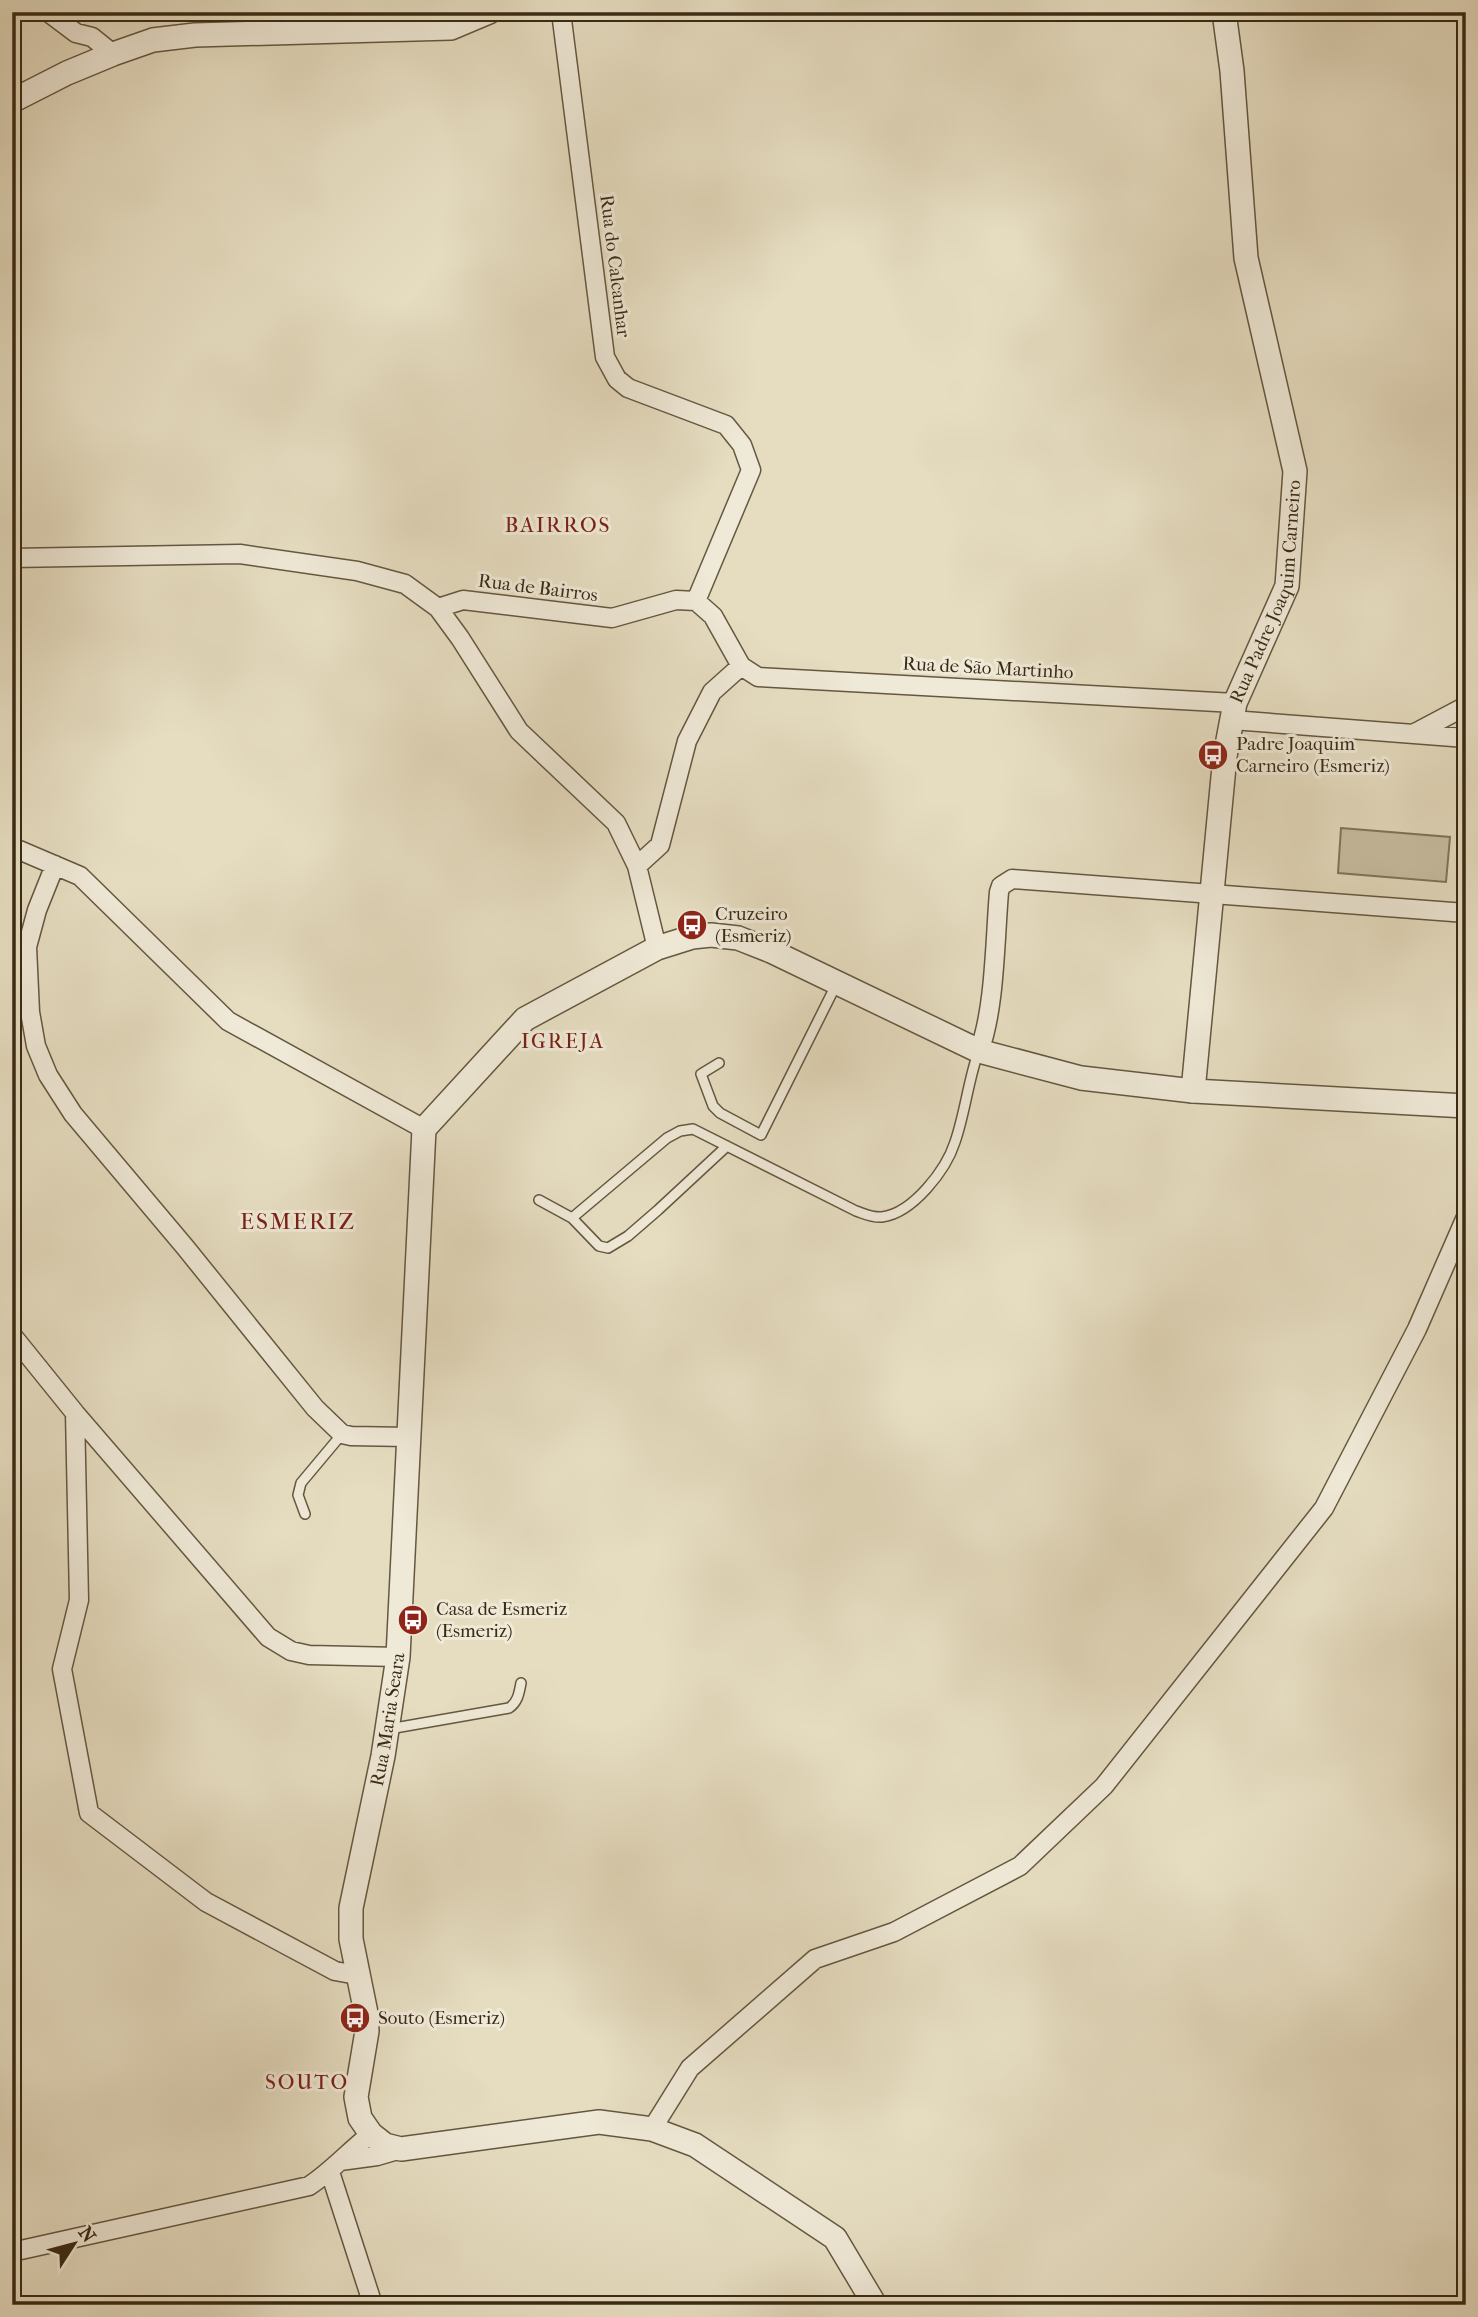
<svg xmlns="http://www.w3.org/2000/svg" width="1478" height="2317" font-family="'IM FELL French Canon',serif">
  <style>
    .park { fill: #c9bfa4; stroke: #82745c; stroke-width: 2 }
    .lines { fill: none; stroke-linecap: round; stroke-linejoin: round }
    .service-casing { stroke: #655740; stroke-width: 12 }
    .minor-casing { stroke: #655740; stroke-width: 21 }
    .tertiary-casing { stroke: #655740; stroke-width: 26 }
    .service { stroke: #efe9d7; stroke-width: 9 }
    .minor { stroke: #efe9d7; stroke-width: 18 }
    .tertiary { stroke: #efe9d7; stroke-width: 23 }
    .labels { text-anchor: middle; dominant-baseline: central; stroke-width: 6; stroke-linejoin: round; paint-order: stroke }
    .street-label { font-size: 19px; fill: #3a2a15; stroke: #efe9d7 }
    .poi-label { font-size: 19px; fill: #3a2a15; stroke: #efe9d7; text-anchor: start }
    .neighbourhood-label { font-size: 21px; letter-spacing: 2px; fill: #7a1f14; stroke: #efe9d7 }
    .quarter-label { font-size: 23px; letter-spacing: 2px; fill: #7a1f14; stroke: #efe9d7 }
  </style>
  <rect width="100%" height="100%" fill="#e6ddc1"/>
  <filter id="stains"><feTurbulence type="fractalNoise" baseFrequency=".00286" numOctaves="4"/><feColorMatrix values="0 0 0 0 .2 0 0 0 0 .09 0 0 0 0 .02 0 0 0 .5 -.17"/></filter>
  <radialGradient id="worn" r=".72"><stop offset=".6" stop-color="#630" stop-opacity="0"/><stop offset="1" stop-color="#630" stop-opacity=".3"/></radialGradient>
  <path class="park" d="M1341 828 1450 837 1446 882 1338 873Z"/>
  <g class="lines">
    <g class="service-casing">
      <path id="service" d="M719 1063 701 1074 713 1106 720 1113 761 1135 836 985
        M539 1200 572 1218 599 1246 608 1248 628 1236 658 1210 727 1146
        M572 1218 667 1138 680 1131 693 1129 856 1211C865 1214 873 1218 882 1217 913 1213 946 1170 955 1142 965 1113 968 1082 978 1053
        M305 1514 298 1495 301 1483 342 1434
        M389 1729 509 1708C518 1702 519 1693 521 1683"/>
    </g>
    <g class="minor-casing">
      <path id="minor" d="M48 12 76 33 92 37 113 54
        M561 12 605 357 617 379 628 388 726 425 742 445 751 470 696 601
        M12 558 240 554 357 571 405 584 438 608 460 638 519 731 616 823 637 866 657 948
        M438 608 463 600 612 618 676 600 696 601 713 616 741 666 758 677 1235 703
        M1232 720 1466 738
        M1415 733 1466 706
        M12 847 80 876 228 1021 424 1129
        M55 865 37 910 27 947 30 1012 36 1046 48 1075 73 1114 185 1247 315 1408 342 1434 351 1436 409 1437
        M637 866 660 845 687 741 712 692 741 666
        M979 1051C995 1010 995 938 999 892L1001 886 1012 879 1466 913
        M12 1335 75 1413 268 1637 291 1651 309 1655 398 1657
        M75 1413 79 1600 62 1669 89 1813 206 1902 335 1971 357 1975
        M652 2129 690 2068 815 1959 894 1932 1020 1866 1104 1786 1324 1508 1417 1329 1466 1217
        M340 2161 377 2156 401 2149
        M330 2172 373 2305
        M12 2252 309 2186C332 2171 349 2151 371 2134"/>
    </g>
    <g class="tertiary-casing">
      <g id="tertiary">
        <path d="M12 101 67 73 113 54 153 40 195 35 451 28 489 12"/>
        <path id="s1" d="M1193 1091 1225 756 1235 703 1287 586 1295 471 1246 258 1232 71 1224 12"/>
        <path id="s2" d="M875 2305 835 2238 695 2145 652 2129 599 2122 401 2149 385 2145 371 2134 360 2118 356 2097 367 2031 366 2013 351 1939V1908L383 1756 398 1657 424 1129 525 1019 657 948 692 937 711 935 738 938 771 951 979 1051 1081 1078 1193 1091 1466 1106"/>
      </g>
    </g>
    <use href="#service" class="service"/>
    <use href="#minor" class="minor"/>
    <use href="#tertiary" class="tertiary"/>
  </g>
  <defs>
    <g id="bus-disc" transform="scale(1.575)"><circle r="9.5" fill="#8f2418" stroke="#efe9d7"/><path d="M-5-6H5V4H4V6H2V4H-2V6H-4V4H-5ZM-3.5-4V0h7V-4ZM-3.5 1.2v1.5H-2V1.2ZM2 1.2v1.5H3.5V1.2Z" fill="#fff"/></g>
  </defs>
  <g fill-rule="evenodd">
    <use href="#bus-disc" x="1213" y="755"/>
    <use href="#bus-disc" x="692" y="925"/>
    <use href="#bus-disc" x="413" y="1620"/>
    <use href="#bus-disc" x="355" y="2018"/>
  </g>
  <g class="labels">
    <g class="street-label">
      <text transform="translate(615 266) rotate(83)">Rua do Calcanhar</text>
      <text transform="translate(538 588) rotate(7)">Rua de Bairros</text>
      <text stroke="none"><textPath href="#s1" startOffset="508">Rua Padre Joaquim Carneiro</textPath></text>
      <text transform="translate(988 668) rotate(3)">Rua de São Martinho</text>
      <text stroke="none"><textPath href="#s2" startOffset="1004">Rua Maria Seara</textPath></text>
    </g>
    <g class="poi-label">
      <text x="1236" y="744">Padre Joaquim<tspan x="1236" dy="22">Carneiro (Esmeriz)</tspan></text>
      <text x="715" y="914">Cruzeiro<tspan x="715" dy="22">(Esmeriz)</tspan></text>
      <text x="436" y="1609">Casa de Esmeriz<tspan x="436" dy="22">(Esmeriz)</tspan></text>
      <text x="378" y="2018">Souto (Esmeriz)</text>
    </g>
    <g class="neighbourhood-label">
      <text x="558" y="525">BAIRROS</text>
      <text x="563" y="1041">IGREJA</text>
      <text x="307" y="2082">SOUTO</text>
    </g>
    <g class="quarter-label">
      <text x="298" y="1221">ESMERIZ</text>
    </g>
  </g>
  <rect width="1478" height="2317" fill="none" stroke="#e6ddc1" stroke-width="42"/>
  <rect x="14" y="14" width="1450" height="2289" fill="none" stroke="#3a2a15" stroke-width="3.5"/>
  <rect x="21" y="21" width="1436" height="2275" fill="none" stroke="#3a2a15" stroke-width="2"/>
  <g transform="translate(74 2244) rotate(54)" stroke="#efe9d7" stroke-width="5" paint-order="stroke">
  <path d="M0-5L12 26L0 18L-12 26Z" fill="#3a2a15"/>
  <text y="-10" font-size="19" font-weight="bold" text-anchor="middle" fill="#3a2a15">N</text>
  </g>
  <rect width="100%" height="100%" filter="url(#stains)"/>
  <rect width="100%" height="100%" fill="url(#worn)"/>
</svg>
